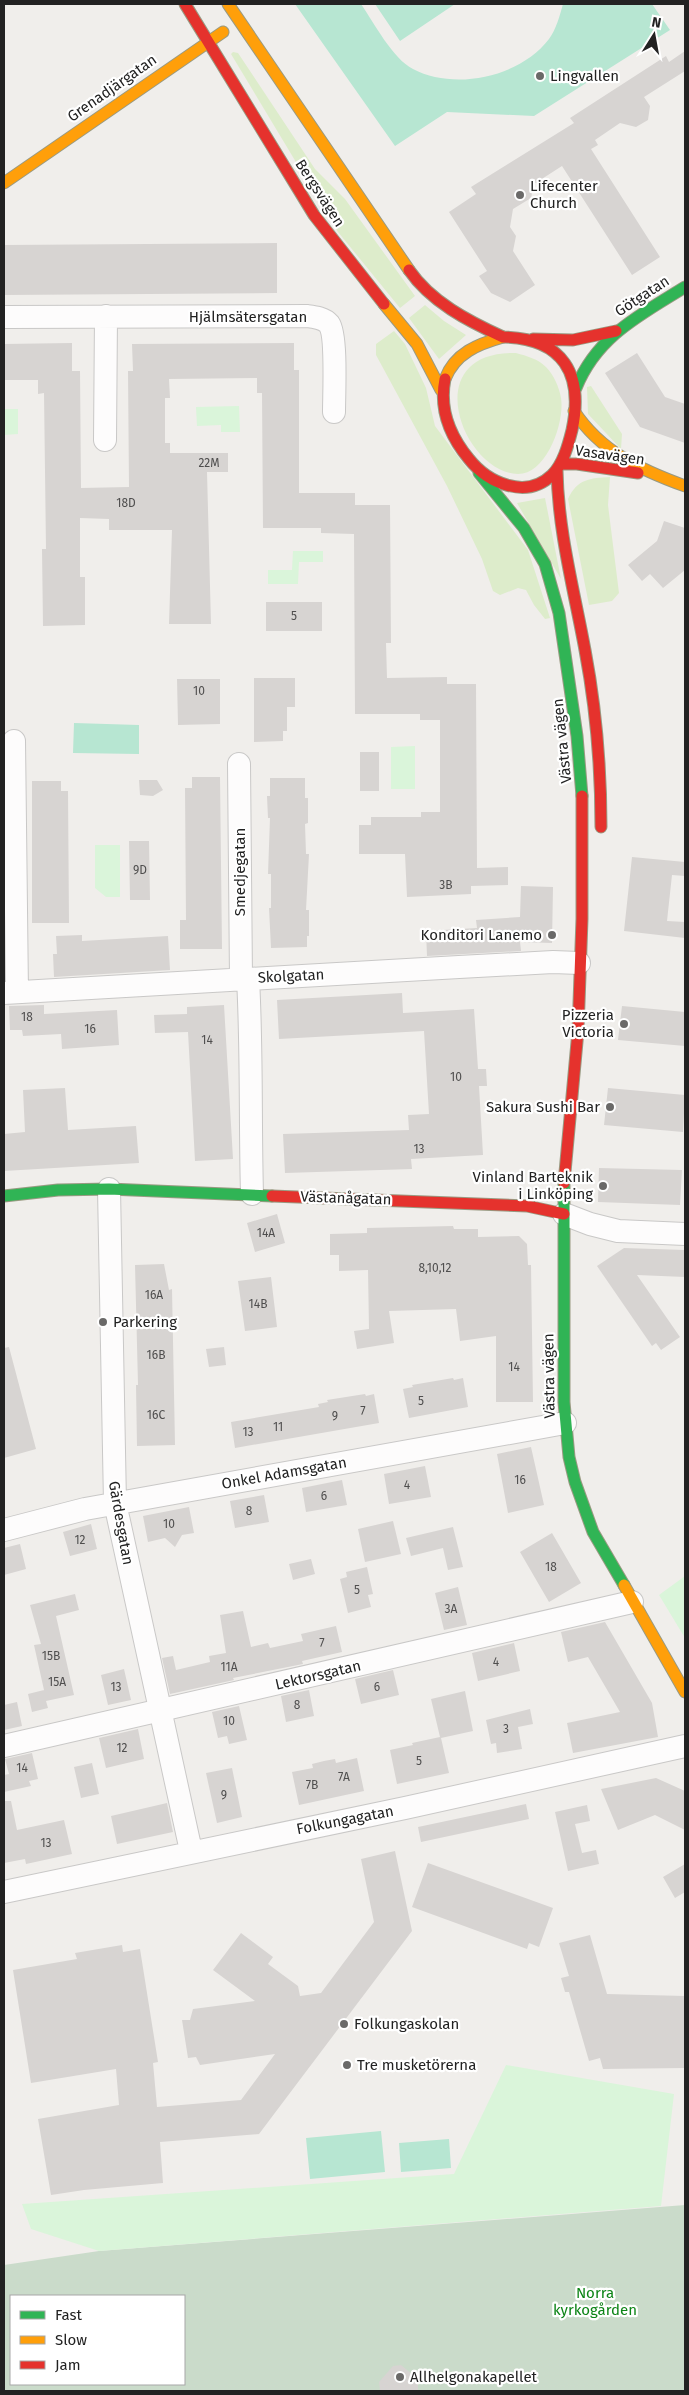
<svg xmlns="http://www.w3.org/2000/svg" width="689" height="2395" font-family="'Fira Sans',sans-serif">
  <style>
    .grass { fill: #ddeccb }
    .cemetery { fill: #cadbca; fill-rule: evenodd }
    .park { fill: #daf5da }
    .pitch { fill: #b7e6d2 }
    .building { fill: #d7d4d2 }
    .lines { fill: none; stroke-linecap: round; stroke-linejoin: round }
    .street-casing { stroke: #c9c8c7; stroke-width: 24 }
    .fast-casing { stroke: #999a82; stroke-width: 13 }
    .slow-casing { stroke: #999a82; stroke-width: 13 }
    .jam-casing { stroke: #999a82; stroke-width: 13 }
    .street { stroke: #fdfcfc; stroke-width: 22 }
    .fast { stroke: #30b455; stroke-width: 11 }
    .slow { stroke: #ff9f0a; stroke-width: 11 }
    .jam { stroke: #e5322d; stroke-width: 11 }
    .poi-dot { fill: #6a6968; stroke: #fff; stroke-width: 2 }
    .labels { text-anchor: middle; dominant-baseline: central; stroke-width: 4.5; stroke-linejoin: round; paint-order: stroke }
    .number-label { font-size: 12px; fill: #4f4e4e }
    .poi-label { font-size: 15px; fill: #222; stroke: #fff; text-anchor: start }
    .street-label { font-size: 15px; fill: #222; stroke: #fff }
    .park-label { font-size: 15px; fill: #0c8416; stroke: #fff }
  </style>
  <rect width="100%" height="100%" fill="#f0eeeb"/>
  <path class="grass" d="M233 52 238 53 315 169 345 199 415 296 400 308 338 232 231 54Z
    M425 305 444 321 466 335 439 359 409 318Z
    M394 331 405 344 426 388 435 426 528 550 550 618 545 619 534 605 526 590 518 588 500 595 493 591 482 559 447 486 376 355V344Z
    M516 353C527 356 538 359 546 367 554 375 559 387 561 398 565 421 547 474 518 474 463 473 416 351 516 353Z
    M591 386 622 434 621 449 588 414 587 387Z
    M610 477 608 505 619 593 612 601 589 605 568 499C577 479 590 478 610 477Z
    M545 498 561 579 517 503Z"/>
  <path class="cemetery" d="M685 2205V2391H4V2265L99 2251ZM11 2296H184V2384H11Z"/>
  <path class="park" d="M239 406 240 432H221V425L197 426 196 407Z
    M4 409H18V434L4 435Z
    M293 551H323V562H299L298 584H268V570H292Z
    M415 746V789H391V747Z
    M95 845H120V897H106L95 888Z
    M685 1576V1638L659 1595Z
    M506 2065 674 2094 661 2206 99 2251 31 2229 22 2204 454 2174Z"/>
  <path class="pitch" d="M295 4H361C374 23 393 59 413 69 455 91 520 77 549 39 556 30 560 15 563 4H652L670 30 534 116 447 112 395 146Z
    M375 4H455L400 41Z
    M74 723 139 725V754L73 753Z
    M381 2131 385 2172 310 2179 306 2138Z
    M449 2139 451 2168 401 2172 399 2143Z"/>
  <path class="building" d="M685 51V71L644 97 650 106 648 120 636 127 620 123 595 140 598 145 591 149 660 257 632 275 562 166 534 184 531 198 513 209 510 227 516 236 513 251 535 285 510 302 491 293 479 276 487 271 449 212 476 194 471 187 574 123 570 118 666 56 669 62Z
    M277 243V293L4 295V245Z
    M72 343V371H80L81 488 129 487 128 371H133L132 344 294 343V370H299V493H355V505H390L391 643H386L387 678 447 677V684H476L477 868 508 867V885L471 886V894L407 897 405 854H359V825H371V817H421V812H440V720H420V714H355L354 534 321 533V528H263L262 393H257V378L169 379 170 398H165V443H170V453H228V472H207L211 624H169L172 530H109V519L80 518V577H85V625L43 626 42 549H46L44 393 38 394V380H4V344Z
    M637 353 665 397 685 404V443L640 427 605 373Z
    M664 521 685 528V570L663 588 650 574 642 581 628 565 657 541Z
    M266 602H322V631H266Z
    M254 678H295V707H287V731H283V741L254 742Z
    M177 679H220V724L178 725Z
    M360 752H379V791H360Z
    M192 777H220L222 949H180V920H186L185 788H192Z
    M270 778H305V798H308V823L305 824 306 854H309L306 910H309V936H307V947L271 948 269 908H271V874H268L270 818H268L267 796H270Z
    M139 780H157L163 790 153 796 140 795Z
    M32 781H61V791H68L69 923H32Z
    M129 841H149L150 900H130Z
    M632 857 685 862V876L672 875 667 921 685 922V938L624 931Z
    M521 886 553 887 552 943 520 942 521 951 427 956 426 931 477 928 476 920 520 917Z
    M82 935V941L168 936 170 970 54 977 53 954H57L56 936Z
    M402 993 403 1013 474 1009 478 1069H486L487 1086H479L483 1155 411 1159 412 1169 285 1173 283 1134 409 1130 408 1115 429 1114 424 1031 279 1039 277 1000Z
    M44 1005V1014L117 1010 119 1045 62 1049 61 1034 23 1036 22 1030H10L9 1006Z
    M224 1005 233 1159 195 1161 188 1032 155 1033 154 1015 187 1014V1007Z
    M622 1006 685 1012V1046L618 1040Z
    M65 1088 68 1130 136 1126 139 1163 4 1171V1134L25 1132 23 1090Z
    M608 1088 685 1095 683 1132 604 1125Z
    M599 1168 682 1170 680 1205 598 1202Z
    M277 1214 285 1243 255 1252 247 1223Z
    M453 1226 454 1229H478V1237L519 1236 527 1244 528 1265H531L533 1402H496V1336L460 1341 456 1309 389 1311 394 1343 357 1349 354 1331 369 1329 368 1270 339 1271V1255H330V1234L367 1233V1228Z
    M624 1248 685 1250V1277L637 1275 680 1337 661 1350 656 1343 652 1346 597 1266Z
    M164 1264 169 1290 172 1289 175 1445 137 1446 136 1385H138L135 1265Z
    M271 1277 277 1327 245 1331 238 1281Z
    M9 1347 36 1449 4 1458V1348Z
    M224 1347 226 1365 209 1367 206 1349Z
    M453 1378 454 1380 463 1378 468 1407 409 1418 403 1389 413 1387 412 1385Z
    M365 1394 366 1396 374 1394 379 1423 235 1448 231 1422 319 1407 318 1404 328 1402 327 1400Z
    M531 1447 544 1505 508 1513 497 1454Z
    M425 1466 431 1497 389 1504 384 1474Z
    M342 1480 347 1505 306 1512 302 1488Z
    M264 1495 269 1522 235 1528 230 1501Z
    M189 1507 194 1533 182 1535 175 1547 165 1538 148 1542 143 1516Z
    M393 1521 401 1554 365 1562 358 1529Z
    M91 1524 97 1549 70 1556 63 1532Z
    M453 1527 463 1567 448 1570 443 1548 411 1556 406 1538Z
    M552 1533 581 1583 549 1602 520 1552Z
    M20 1544 26 1569 4 1575V1548Z
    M311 1559 315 1574 293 1580 289 1564Z
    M367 1567 373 1594 368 1595 371 1607 348 1613 340 1579 347 1577 346 1572Z
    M458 1587 467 1625 444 1630 435 1593Z
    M75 1594 79 1610 56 1616 74 1695 46 1701 48 1708 32 1712 28 1694 44 1690 46 1699 34 1645 41 1644 30 1605Z
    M243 1611 251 1647 268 1643 270 1648 303 1641 301 1634 336 1626 342 1652 302 1661 303 1664 233 1678 234 1680 170 1694 162 1658 173 1656 176 1670 210 1662 209 1656 226 1653 220 1615Z
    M605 1622 652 1703 658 1737 573 1753 567 1723 620 1712 588 1657 568 1662 561 1632Z
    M514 1643 520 1671 478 1681 472 1653Z
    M124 1669 131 1700 108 1705 101 1675Z
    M393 1670 399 1695 361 1704 355 1679Z
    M309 1690 314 1716 286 1722 281 1696Z
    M465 1691 473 1731 441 1738 449 1773 397 1784 390 1750 413 1745 412 1743 440 1737 431 1699Z
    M17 1702 22 1726 4 1730V1705Z
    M239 1706 247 1740 229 1744 227 1736 218 1738 212 1712Z
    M530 1709 533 1724 518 1727 522 1749 497 1753 496 1743 491 1744 486 1720Z
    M138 1729 144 1759 106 1768 99 1738Z
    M32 1753 38 1779 29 1781 31 1786 4 1792V1775L9 1774 5 1759Z
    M357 1758 364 1791 299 1805 292 1772 313 1768 312 1764 324 1761 335 1759 336 1763Z
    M92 1763 99 1794 81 1798 74 1767Z
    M232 1768 242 1817 217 1823 206 1773Z
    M656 1778 685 1791V1830L655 1815 618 1830 601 1789Z
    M4 1801H11L17 1830 64 1820 72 1854 26 1864 25 1859 4 1863Z
    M167 1803 173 1832 117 1844 111 1816Z
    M526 1804 529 1819 421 1842 418 1827Z
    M587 1805 590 1821 575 1824 582 1853 596 1850 599 1864 568 1871 555 1812Z
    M395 1851 412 1931 259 2134 160 2142 163 2183 84 2190 51 2195 38 2119 119 2105 116 2069 31 2083 13 1970 77 1959 75 1953 122 1945 123 1952 140 1949 158 2062 153 2063 157 2107 241 2100 275 2054 200 2065 196 2057 188 2058 182 2020H190L193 2009 255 2001 213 1970 241 1933 273 1957 268 1964 298 1986 300 1996 321 1993 374 1922 361 1859Z
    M428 1863 553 1908 539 1947 529 1943 527 1949 412 1907Z
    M685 1864V1892L675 1898 663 1877Z
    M590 1935 607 1994 685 1996V2068L603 2069 600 2058 589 2061 569 1992H565L561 1978 569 1976 559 1943Z
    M401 2365 418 2379V2391H380L379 2382 393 2366Z"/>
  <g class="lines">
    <g class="street-casing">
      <path id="street" d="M4 317 307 316C315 317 324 318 329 324 337 335 334 395 334 412
        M105 440 106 316
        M14 741 17 992
        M239 764 241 979
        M248 979C252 1051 250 1122 252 1194
        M4 993 459 967 553 962 579 963
        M109 1189 115 1503 191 1851
        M564 1214 590 1224 618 1231 685 1234
        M4 1530 85 1509 565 1423
        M4 1746 632 1602
        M4 1892 405 1808 685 1746"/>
    </g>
    <g class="fast-casing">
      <path id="fast" d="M576 388C597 336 640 315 685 287
        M479 473 524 528 545 564 559 613 577 736 582 796
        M564 1183V1402L569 1457 575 1482 593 1532 624 1585
        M4 1196 58 1190 109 1189 272 1196"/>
    </g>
    <g class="slow-casing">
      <path id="slow" d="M228 4 409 270
        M4 183 223 32
        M384 304 417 344 441 390
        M445 379C455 353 478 344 503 337
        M574 411C601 452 641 470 685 486
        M624 1585 685 1692"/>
    </g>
    <g class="jam-casing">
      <path id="jam" d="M185 4 314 215 384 304
        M409 270C431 302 468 321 503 337
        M533 339 573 340 616 331
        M445 379C439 409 450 436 469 459 488 483 526 500 552 475 563 464 568 446 572 430 584 374 563 338 503 337
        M560 464H577L638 473
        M557 470C558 531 574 590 585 650 596 708 601 767 601 827
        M564 1183 578 1031 582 919V796
        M272 1196 527 1206 564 1214"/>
    </g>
    <use href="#street" class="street"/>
    <use href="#fast" class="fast"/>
    <use href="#slow" class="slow"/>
    <use href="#jam" class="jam"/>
  </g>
  <g class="poi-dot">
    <circle cx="540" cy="76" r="5"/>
    <circle cx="520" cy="195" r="5"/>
    <circle cx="552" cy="935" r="5"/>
    <circle cx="624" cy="1024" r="5"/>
    <circle cx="610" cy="1107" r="5"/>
    <circle cx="603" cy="1186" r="5"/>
    <circle cx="103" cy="1322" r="5"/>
    <circle cx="344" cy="2024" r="5"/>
    <circle cx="347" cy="2065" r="5"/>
    <circle cx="400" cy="2377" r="5"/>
  </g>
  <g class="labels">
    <g class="number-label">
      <text x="209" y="463">22M</text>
      <text x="126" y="503">18D</text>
      <text x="294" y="616">5</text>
      <text x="199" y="691">10</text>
      <text x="140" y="870">9D</text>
      <text x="446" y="885">3B</text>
      <text x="27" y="1017">18</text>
      <text x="90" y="1029">16</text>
      <text x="207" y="1040">14</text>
      <text x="456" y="1077">10</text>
      <text x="419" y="1149">13</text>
      <text x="266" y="1233">14A</text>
      <text x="435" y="1268">8,10,12</text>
      <text x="154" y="1295">16A</text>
      <text x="258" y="1304">14B</text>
      <text x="156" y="1355">16B</text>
      <text x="514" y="1367">14</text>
      <text x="421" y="1401">5</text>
      <text x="363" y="1411">7</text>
      <text x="156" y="1415">16C</text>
      <text x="335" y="1416">9</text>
      <text x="278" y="1427">11</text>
      <text x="248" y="1432">13</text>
      <text x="520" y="1480">16</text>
      <text x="407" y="1485">4</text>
      <text x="324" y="1496">6</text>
      <text x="249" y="1511">8</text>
      <text x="169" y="1524">10</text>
      <text x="80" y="1540">12</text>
      <text x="551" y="1567">18</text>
      <text x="357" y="1590">5</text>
      <text x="451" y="1609">3A</text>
      <text x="322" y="1643">7</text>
      <text x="51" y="1656">15B</text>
      <text x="496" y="1662">4</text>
      <text x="229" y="1667">11A</text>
      <text x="57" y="1682">15A</text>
      <text x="116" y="1687">13</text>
      <text x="377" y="1687">6</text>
      <text x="297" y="1705">8</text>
      <text x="229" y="1721">10</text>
      <text x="506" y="1729">3</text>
      <text x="122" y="1748">12</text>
      <text x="419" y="1761">5</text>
      <text x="22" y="1768">14</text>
      <text x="344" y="1777">7A</text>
      <text x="312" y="1785">7B</text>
      <text x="224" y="1795">9</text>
      <text x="46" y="1843">13</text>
    </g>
    <g class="poi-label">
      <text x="550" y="76">Lingvallen</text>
      <text x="530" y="186">Lifecenter<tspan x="530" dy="17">Church</tspan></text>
      <text x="542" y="935" text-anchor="end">Konditori Lanemo</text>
      <text x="614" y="1015" text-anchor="end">Pizzeria<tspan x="614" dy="17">Victoria</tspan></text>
      <text x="600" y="1107" text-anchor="end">Sakura Sushi Bar</text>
      <text x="593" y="1177" text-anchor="end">Vinland Barteknik<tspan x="593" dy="17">i Linköping</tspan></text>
      <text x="113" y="1322">Parkering</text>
      <text x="354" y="2024">Folkungaskolan</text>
      <text x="357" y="2065">Tre musketörerna</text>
      <text x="410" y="2377">Allhelgonakapellet</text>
    </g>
    <g class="street-label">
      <text transform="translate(112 88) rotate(-35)">Grenadjärgatan</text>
      <text transform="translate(320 193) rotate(57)">Bergsvägen</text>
      <text transform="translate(642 296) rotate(-33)">Götgatan</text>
      <text x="248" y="317">Hjälmsätersgatan</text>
      <text transform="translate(610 455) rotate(8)">Vasavägen</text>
      <text transform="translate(562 741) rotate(-96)">Västra vägen</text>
      <text transform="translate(240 872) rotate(-90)">Smedjegatan</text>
      <text transform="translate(291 976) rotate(-3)">Skolgatan</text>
      <text transform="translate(346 1198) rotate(2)">Västanågatan</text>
      <text transform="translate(549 1376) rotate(-91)">Västra vägen</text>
      <text transform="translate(284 1473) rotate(-10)">Onkel Adamsgatan</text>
      <text transform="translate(121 1523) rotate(80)">Gärdesgatan</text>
      <text transform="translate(318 1675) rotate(-13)">Lektorsgatan</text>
      <text transform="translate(345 1820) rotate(-11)">Folkungagatan</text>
    </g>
    <g class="park-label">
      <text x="595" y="2293">Norra<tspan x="595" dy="17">kyrkogården</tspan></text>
    </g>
  </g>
  <rect width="689" height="2395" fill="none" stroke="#222222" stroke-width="10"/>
  <rect x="10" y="2295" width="175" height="90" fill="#ffffff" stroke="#a7a7a7"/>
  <rect x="20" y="2311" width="25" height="8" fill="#30b455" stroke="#a7a7a7"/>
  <text x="55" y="2320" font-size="15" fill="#222222">Fast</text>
  <rect x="20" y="2336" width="25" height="8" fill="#ff9f0a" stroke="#a7a7a7"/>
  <text x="55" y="2345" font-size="15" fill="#222222">Slow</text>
  <rect x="20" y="2361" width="25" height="8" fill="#e5322d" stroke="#a7a7a7"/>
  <text x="55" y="2370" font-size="15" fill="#222222">Jam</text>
  <g transform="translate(654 35) rotate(11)" stroke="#ffffff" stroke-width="4" paint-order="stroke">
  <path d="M0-4L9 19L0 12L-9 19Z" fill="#222222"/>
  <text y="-8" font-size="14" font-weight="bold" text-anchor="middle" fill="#222222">N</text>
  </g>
</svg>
